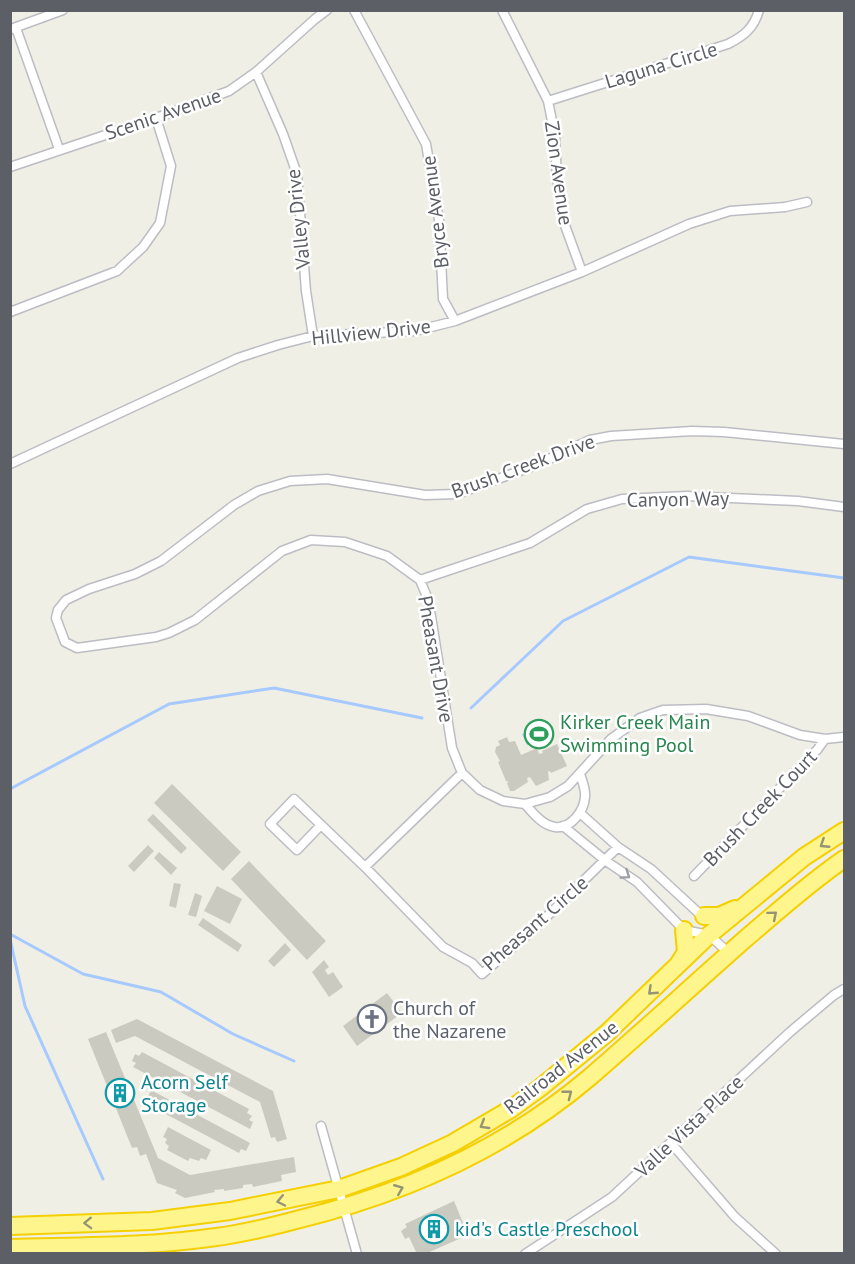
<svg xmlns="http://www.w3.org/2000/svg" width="855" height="1264" font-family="'PT Sans',sans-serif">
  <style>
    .water { fill: #a6c9ff }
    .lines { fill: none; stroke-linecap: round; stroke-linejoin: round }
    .stream { stroke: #a6c9ff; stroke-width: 3 }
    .building { fill: #cbcac1 }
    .street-casing { stroke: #bcbdc4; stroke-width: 11 }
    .highway-casing { stroke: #f5d000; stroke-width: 20 }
    .street { stroke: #fff; stroke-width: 8 }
    .highway { stroke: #fff58d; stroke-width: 16 }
    .oneway { stroke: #959474 }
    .oneway2 { stroke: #9d9fa3 }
    .labels { text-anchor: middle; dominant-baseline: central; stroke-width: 5; stroke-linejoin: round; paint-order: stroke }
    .street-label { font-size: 20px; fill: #5c5f66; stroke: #fff }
    .leisure-label { font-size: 20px; fill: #27864d; stroke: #fff; text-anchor: start }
    .worship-label { font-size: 20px; fill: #5b616d; stroke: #fff; text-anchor: start }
    .culture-label { font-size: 20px; fill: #0d838f; stroke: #fff; text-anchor: start }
  </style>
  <rect width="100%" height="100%" fill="#f0efe5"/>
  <path class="water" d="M537 723 539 726 543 725 545 728 550 726 554 735 539 739 537 736 531 739 532 743 527 745 522 734 525 733 524 729Z"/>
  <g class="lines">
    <path class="stream" d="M471 708 563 621 689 557 844 578
      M10 789 169 704 274 688 422 718
      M10 934 83 974 161 992 233 1034 294 1061
      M10 939 25 1006 103 1179"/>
  </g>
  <path class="building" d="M507 737 509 742 515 741 521 755 537 748 539 754 543 753 542 751 557 744 567 766 551 773 550 771 548 772 549 780 536 786 530 777 527 778 528 782 514 791H510L507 783 509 782 506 781 498 762 500 761 495 752 496 747 500 745 498 741Z
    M172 784 241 852 223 871 154 803Z
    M153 814 187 848 181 854 147 820Z
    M148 845 154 851 134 872 128 866Z
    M159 852 177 868 171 875 154 858Z
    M249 861 326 941 307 960 231 879Z
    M174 883 181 884 176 908 169 906Z
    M217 886 242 899 230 924 204 911Z
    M195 893 202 896 196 917 188 915Z
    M203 918 242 945 238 952 198 925Z
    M285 943 291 950 274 967 268 961Z
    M324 960 329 967 325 970 328 975 333 972 343 987 329 997 312 972Z
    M387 993 402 1013 357 1046 343 1026Z
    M137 1019 273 1091 287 1139 277 1142 275 1137 271 1138 260 1102 135 1036 116 1043 111 1030Z
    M106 1032 158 1158 190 1175 294 1157 296 1172 281 1175 282 1181 253 1187 252 1184 243 1185V1188L224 1191V1189L214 1190 215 1192 185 1198 175 1193 177 1190 157 1183 146 1154 140 1156 137 1147 132 1148 88 1039Z
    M142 1052 249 1109 247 1113 252 1116 249 1120 253 1122 250 1129 133 1067 136 1063 132 1061 135 1054 139 1056Z
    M151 1090 250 1143 246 1151 241 1149 239 1153 149 1105 152 1099 148 1097Z
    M168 1127 211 1150 206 1160 201 1158 199 1161 190 1158 188 1161 167 1150 169 1146 165 1143 167 1139 163 1137Z
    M454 1201 468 1235 425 1254H417L409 1237 405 1239 401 1231 407 1227 405 1224Z"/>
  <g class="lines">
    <g class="street-casing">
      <path id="street" d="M354 10 426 144 439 220 443 299 455 321
        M502 10 548 101 555 136 557 179 563 220 582 272
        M16 28 59 149
        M11 29 63 10
        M256 72 283 134 297 174 306 291 313 336
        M548 101 728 44C744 36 754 28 759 10
        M10 167 156 118 229 91 256 72 315 19 327 10
        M10 312 117 271 143 247 160 223 171 166 156 118
        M844 444 724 432 692 431 611 436 590 440 536 465 457 494 425 495 327 479 290 481 258 491 234 505 161 561 135 574 89 589 66 600 58 610 56 618 65 642 77 648 156 637 169 633 195 620 282 551 311 540 345 542 387 556 420 580 427 597 431 616 452 748 462 773 480 790 503 801 525 804 550 797 568 786 611 739 640 718 663 710 706 709 748 716 800 735 825 739 844 737
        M10 464 238 358 278 345 313 336 415 331 455 321 582 272 689 224 730 211 785 207 807 202
        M420 580 530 543 587 509 622 499 687 496 798 501 844 507
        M525 804C533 813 542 825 555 827 571 829 584 811 585 797 586 789 582 781 580 774
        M580 813 618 847 651 869 704 918
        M321 825 297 850 270 824 294 799 365 867 443 947 472 963 482 974 535 928 618 847
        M563 826 606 861 637 882 684 930 709 935 729 953
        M365 867 462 773
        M694 876 817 750 825 739
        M321 1126 357 1254
        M671 1143 735 1217 776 1254
        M525 1254 612 1197 790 1032 834 995 844 989"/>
    </g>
    <g class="highway-casing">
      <path id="highway" d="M704 916H719L735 909
        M679 963 686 952 684 930
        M10 1226 152 1221 230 1211 339 1189 401 1167 453 1143 511 1109 540 1088 607 1033 709 935 804 857 844 831
        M10 1248C79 1246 148 1247 216 1237 243 1234 269 1227 296 1220 403 1194 505 1149 590 1077 642 1032 693 985 744 940 777 912 809 883 844 859"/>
    </g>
    <use href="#street" class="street"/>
    <use href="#highway" class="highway"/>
  </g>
  <defs><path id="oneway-chevron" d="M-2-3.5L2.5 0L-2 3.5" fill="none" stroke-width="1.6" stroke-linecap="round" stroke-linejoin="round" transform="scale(1.5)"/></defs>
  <g class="oneway">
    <use href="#oneway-chevron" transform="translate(824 844) rotate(147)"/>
    <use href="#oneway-chevron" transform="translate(773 915) rotate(-40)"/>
    <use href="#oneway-chevron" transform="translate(652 991) rotate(137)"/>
    <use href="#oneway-chevron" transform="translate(568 1094) rotate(-38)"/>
    <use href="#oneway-chevron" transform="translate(484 1125) rotate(149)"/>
    <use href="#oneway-chevron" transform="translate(399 1189) rotate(-22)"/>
    <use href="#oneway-chevron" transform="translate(281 1201) rotate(168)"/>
    <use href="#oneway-chevron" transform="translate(88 1223) rotate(178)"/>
  </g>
  <use class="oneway2" href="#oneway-chevron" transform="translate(626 875) rotate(34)"/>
  <defs>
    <g id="stadium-ring" transform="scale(1.5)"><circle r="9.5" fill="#fff" stroke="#2e9e5b" stroke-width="1.5"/><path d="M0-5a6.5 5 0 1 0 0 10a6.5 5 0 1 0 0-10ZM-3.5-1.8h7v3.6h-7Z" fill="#2e9e5b"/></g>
    <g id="church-ring" transform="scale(1.5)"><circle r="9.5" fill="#fff" stroke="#6b7280" stroke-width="1.5"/><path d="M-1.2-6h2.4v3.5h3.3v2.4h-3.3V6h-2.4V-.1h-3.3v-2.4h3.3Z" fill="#6b7280"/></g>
    <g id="building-ring" transform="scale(1.5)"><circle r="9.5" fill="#fff" stroke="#0f9aa8" stroke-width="1.5"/><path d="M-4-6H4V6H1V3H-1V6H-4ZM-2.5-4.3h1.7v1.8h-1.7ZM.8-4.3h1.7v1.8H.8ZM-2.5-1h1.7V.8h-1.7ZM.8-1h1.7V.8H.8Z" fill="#0f9aa8"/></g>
  </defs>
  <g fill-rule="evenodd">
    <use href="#stadium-ring" x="539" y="734"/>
    <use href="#church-ring" x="372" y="1019"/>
    <use href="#building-ring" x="120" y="1093"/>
    <use href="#building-ring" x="434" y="1229"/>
  </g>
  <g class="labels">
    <g class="street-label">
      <text transform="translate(661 65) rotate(-17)">Laguna Circle</text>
      <text transform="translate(163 114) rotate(-19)">Scenic Avenue</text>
      <text transform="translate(559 173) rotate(82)">Zion Avenue</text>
      <text transform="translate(435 212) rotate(-97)">Bryce Avenue</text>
      <text transform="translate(298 219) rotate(-96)">Valley Drive</text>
      <text transform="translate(371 332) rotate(-6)">Hillview Drive</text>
      <text transform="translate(523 466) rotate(-20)">Brush Creek Drive</text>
      <text transform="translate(678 499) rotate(-1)">Canyon Way</text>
      <text transform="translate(436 659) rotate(80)">Pheasant Drive</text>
      <text transform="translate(760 808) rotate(-46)">Brush Creek Court</text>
      <text transform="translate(535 923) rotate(-41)">Pheasant Circle</text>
      <text transform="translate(561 1067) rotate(-38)">Railroad Avenue</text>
      <text transform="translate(689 1126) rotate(-43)">Valle Vista Place</text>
    </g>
    <g class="leisure-label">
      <text x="560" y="722">Kirker Creek Main<tspan x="560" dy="23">Swimming Pool</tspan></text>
    </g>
    <g class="worship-label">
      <text x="393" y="1008">Church of<tspan x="393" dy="23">the Nazarene</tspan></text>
    </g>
    <g class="culture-label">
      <text x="141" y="1082">Acorn Self<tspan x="141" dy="23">Storage</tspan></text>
      <text x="455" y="1229">kid's Castle Preschool</text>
    </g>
  </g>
  <rect width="855" height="1264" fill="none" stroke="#5c5f66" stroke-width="24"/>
</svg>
